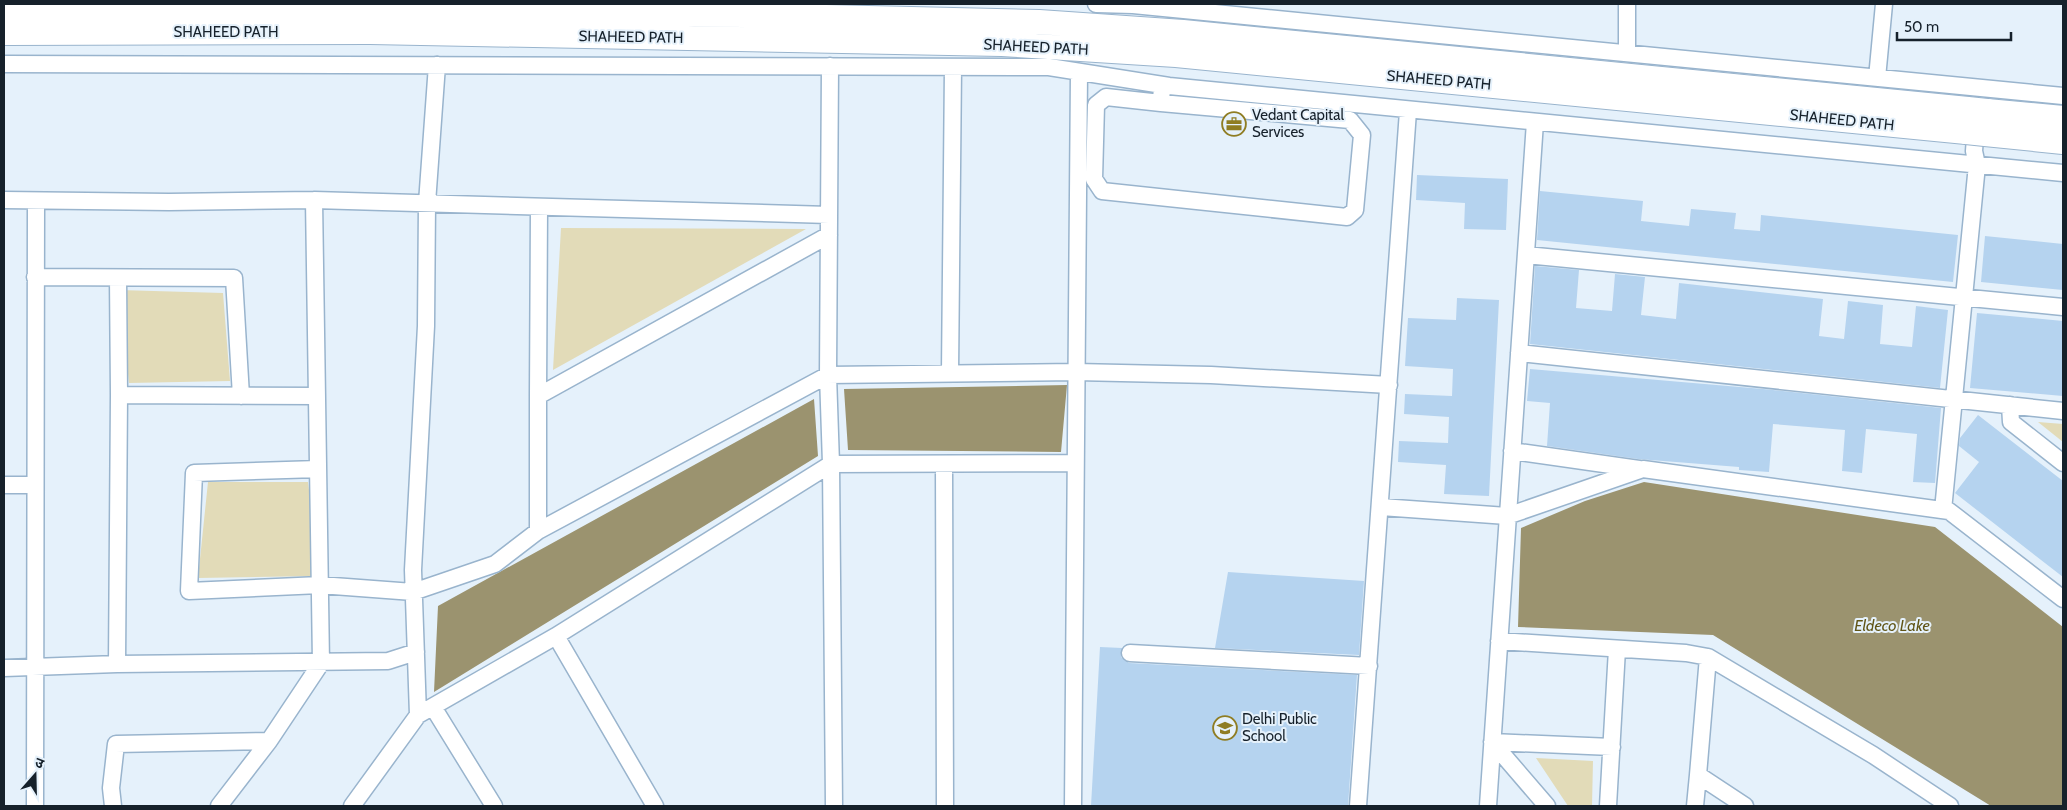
<svg xmlns="http://www.w3.org/2000/svg" width="2067" height="810" font-family="Cabin,'Noto Sans Devanagari',sans-serif">
  <style>
    .green { fill: #e2dbb8 }
    .water { fill: #9b936f }
    .building { fill: #b5d3ef }
    .lines { fill: none; stroke-linecap: round; stroke-linejoin: round }
    .minor-casing { stroke: #99b4cd; stroke-width: 19 }
    .highway-casing { stroke: #99b4cd; stroke-width: 26 }
    .minor { stroke: #fff; stroke-width: 16 }
    .highway { stroke: #fff; stroke-width: 24 }
    .highway-bridge-casing { stroke: #99b4cd; stroke-width: 26; stroke-linecap: butt }
    .highway-bridge { stroke: #fff; stroke-width: 24 }
    .labels { text-anchor: middle; dominant-baseline: central; stroke-width: 4; stroke-linejoin: round; paint-order: stroke }
    .street-label { font-size: 15px; fill: #16212b; stroke: #e5f1fb }
    .poi-label { font-size: 15px; fill: #16212b; stroke: #e5f1fb; text-anchor: start }
    .water-label { font-size: 16px; font-style: italic; fill: #615517; stroke: #e5f1fb }
  </style>
  <rect width="100%" height="100%" fill="#e5f1fb"/>
  <path class="green" d="M561 228 806 229 553 370Z
    M119 290 223 293 230 381 129 383Z
    M2038 422 2063 424V442Z
    M208 482H308L320 576 198 578Z
    M1536 758 1593 761 1592 806H1568Z"/>
  <path class="water" d="M1067 385 1061 452 848 450 844 389Z
    M814 399 818 456 434 692 438 606Z
    M1644 482 1935 527 2063 627V806H1991L1713 635 1518 627 1521 528 1585 501Z"/>
  <path class="building" d="M1417 175 1508 179 1506 230 1464 229 1465 203 1416 200Z
    M1540 191 1643 201 1641 221 1689 226 1691 209 1736 213 1734 229 1760 231 1761 215 1958 235 1953 282 1537 240Z
    M1985 236 2063 244V290L1981 282Z
    M1535 266 1579 270 1576 308 1612 311 1615 274 1645 277 1641 315 1676 319 1679 283 1823 299 1819 336 1844 339 1848 301 1883 305 1880 344 1912 347 1916 306 1948 310 1940 388 1530 344Z
    M1457 298 1499 300 1489 496 1444 494 1446 465 1398 462 1399 441 1448 443 1449 417 1404 414 1405 394 1452 396 1453 369 1405 366 1408 318 1456 320Z
    M1977 313 2063 321V396L1970 388Z
    M1530 369 1763 389 1941 408 1935 483 1913 482 1917 434 1866 429 1862 473 1842 471 1845 430 1773 424 1769 472 1739 470V467L1638 459 1547 446 1550 403 1527 401Z
    M1978 415 2063 481V577L1955 493 1979 462 1959 446 1960 438Z
    M1228 572 1364 581 1359 655 1215 648Z
    M1100 647 1122 648 1121 657 1129 663 1357 675 1348 806H1091Z"/>
  <g class="lines">
    <g class="minor-casing">
      <path id="minor" d="M1096 4 1133 5 2063 96
        M1627 4V53
        M4 64 1049 67 1169 86 2063 173
        M830 66 828 375 831 464 834 806
        M1877 78 1884 4
        M1161 103 1350 120 1362 135 1355 210 1347 217 1102 191 1094 179 1096 105 1106 97 1161 103 1162 85
        M4 200 169 202 314 200 829 215
        M829 235 538 396V531L828 375 1076 372 1211 375 1389 385
        M1526 255 2063 307
        M35 277 234 278 241 396
        M118 278 119 395
        M1519 353 2063 411
        M950 373 953 67
        M538 396 539 208
        M2010 405 2011 422 2063 463
        M1512 451 1639 469
        M944 464 945 806
        M318 469 194 473 189 591 320 585 413 592 495 564 538 531
        M4 485H35
        M1381 507 1507 516 1643 469 1949 511 2063 599
        M1943 510 1977 165 1974 151 1976 124
        M556 636 655 806
        M1499 641 1686 653 1708 657 1873 755 1950 806
        M1130 653 1369 666
        M1708 657 1698 775 1745 806
        M117 664 119 395 317 396
        M4 668 117 664 388 661 416 652
        M433 707 494 806
        M418 715 556 636 831 464 1075 463
        M35 806 36 202
        M113 806 111 788 116 744 269 741
        M219 806 269 741 321 663 314 200
        M352 806 418 715 413 570 426 326 427 203 437 65
        M1073 806 1079 72
        M1358 806 1408 111
        M1488 806 1535 122
        M1547 806 1492 742 1612 747
        M1608 806 1617 649
        M1695 806 1698 775"/>
    </g>
    <g class="highway-casing">
      <path id="highway" d="M4 10 694 14 1039 22 1183 32 1968 109
        M4 33 370 32 1002 44 1176 55 1966 132
        M1987 111 2063 118
        M1985 134 2063 142"/>
    </g>
    <use href="#minor" class="minor"/>
    <use href="#highway" class="highway"/>
    <g class="highway-bridge-casing">
      <path id="highway-bridge" d="M1968 109 1987 111
        M1966 132 1985 134"/>
    </g>
    <use href="#highway-bridge" class="highway-bridge"/>
  </g>
  <defs>
    <g id="office-ring" transform="scale(1.25)"><circle r="9.5" fill="#e5f1fb" stroke="#8f7d23" stroke-width="1.5"/><path d="M-6-3h4V-5.5h4V-3h4V5H-6ZM-1-4.5V-3h2v-1.5ZM-6 0V1H6V0Z" fill="#8f7d23"/></g>
    <g id="school-ring" transform="scale(1.25)"><circle r="9.5" fill="#e5f1fb" stroke="#8f7d23" stroke-width="1.5"/><path d="M0-5L7-2L0 1L-7-2ZM-4 1L0 2.5L4 1V4Q0 6-4 4Z" fill="#8f7d23"/></g>
  </defs>
  <g fill-rule="evenodd">
    <use href="#office-ring" x="1234" y="124"/>
    <use href="#school-ring" x="1225" y="728"/>
  </g>
  <g class="labels">
    <g class="street-label">
      <text x="226" y="32">SHAHEED PATH</text>
      <text transform="translate(631 37) rotate(1)">SHAHEED PATH</text>
      <text transform="translate(1036 47) rotate(3)">SHAHEED PATH</text>
      <text transform="translate(1439 80) rotate(5)">SHAHEED PATH</text>
      <text transform="translate(1842 120) rotate(6)">SHAHEED PATH</text>
    </g>
    <g class="poi-label">
      <text x="1252" y="115">Vedant Capital<tspan x="1252" dy="17">Services</tspan></text>
      <text x="1242" y="719">Delhi Public<tspan x="1242" dy="17">School</tspan></text>
    </g>
    <g class="water-label">
      <text x="1892" y="625">Eldeco Lake</text>
    </g>
  </g>
  <rect width="2067" height="810" fill="none" stroke="#16212b" stroke-width="10"/>
  <g transform="translate(35 775) rotate(20)" stroke="#e5f1fb" stroke-width="4" paint-order="stroke">
  <path d="M0-4L9 19L0 12L-9 19Z" fill="#16212b"/>
  <text y="-8" font-size="14" font-weight="bold" text-anchor="middle" fill="#16212b">उ</text>
  </g>
  <path d="M1897 32v8h114v-8" fill="none" stroke="#16212b" stroke-width="2.5"/>
  <text x="1904" y="32" font-size="15" fill="#16212b" stroke="#e5f1fb" stroke-width="4" paint-order="stroke">50 m</text>
</svg>
